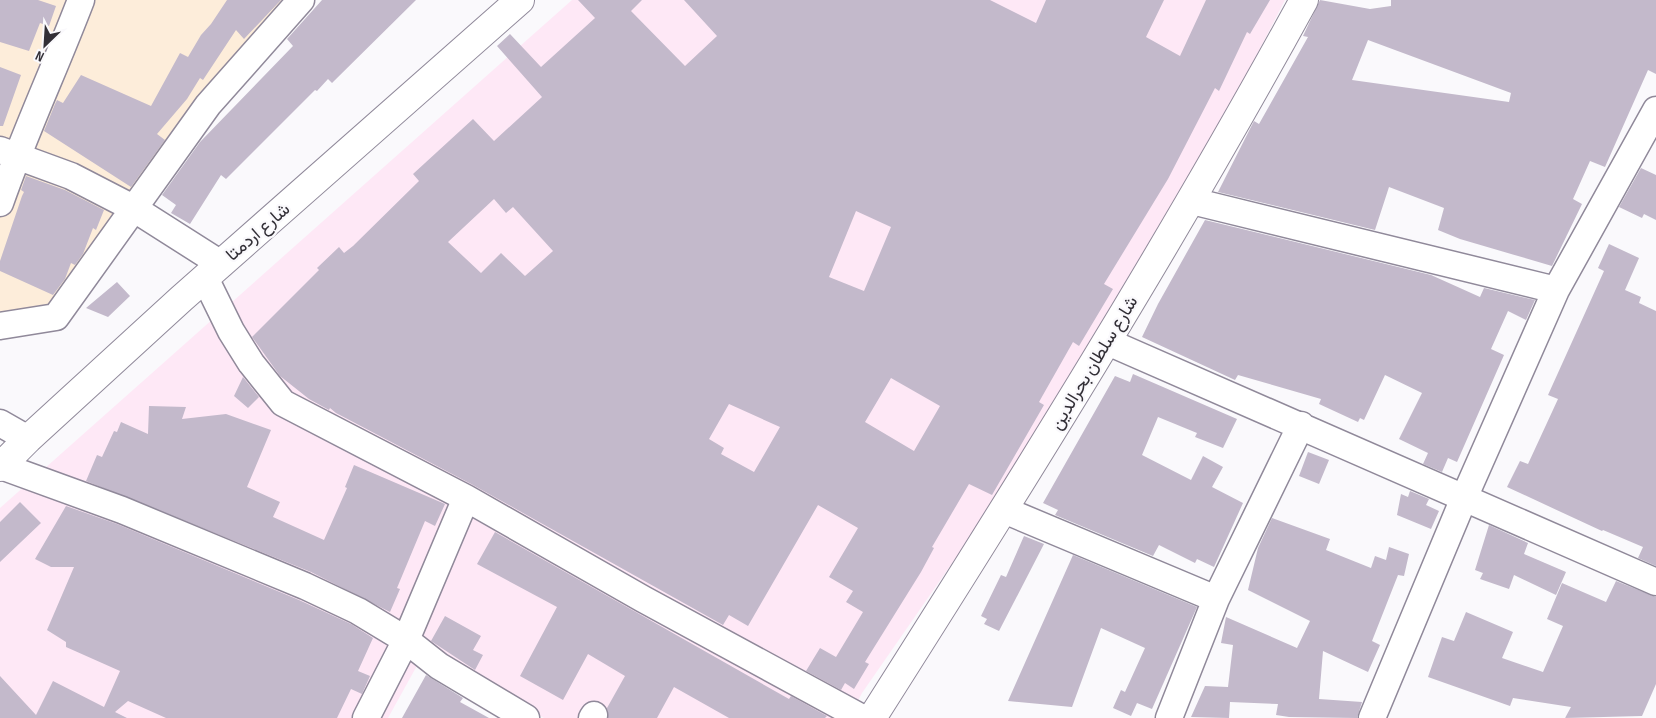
<svg xmlns="http://www.w3.org/2000/svg" width="1656" height="718" font-family="'Sofia Sans Condensed',Vazirmatn,sans-serif">
  <style>
    .commercial { fill: #fee8f6 }
    .industrial { fill: #fdedda }
    .building { fill: #c3b9cb; fill-rule: evenodd }
    .lines { fill: none; stroke-linecap: round; stroke-linejoin: round }
    .minor-casing { stroke: #90899a; stroke-width: 29 }
    .tertiary-casing { stroke: #90899a; stroke-width: 30 }
    .secondary-casing { stroke: #90899a; stroke-width: 30 }
    .minor { stroke: #fff; stroke-width: 26 }
    .tertiary { stroke: #fff; stroke-width: 28 }
    .secondary { stroke: #fff; stroke-width: 28 }
    .labels { text-anchor: middle; dominant-baseline: central; stroke-width: 4.5; stroke-linejoin: round; paint-order: stroke }
    .street-label { font-size: 18px; fill: #322f36; stroke: #faf9fc }
  </style>
  <rect width="100%" height="100%" fill="#faf9fc"/>
  <path class="commercial" d="M572 0H1285L1156 251 1077 383 862 693 849 718H544L424 653 388 718H0V508Z"/>
  <path class="industrial" d="M0 0H309L53 314 0 321Z"/>
  <path class="building" d="M0 0H38L56 6 49 26 40 23 29 51 0 42Z
    M227 0H281L244 39 236 30 203 80 200 78 187 99 157 134 165 140 131 187 44 131 55 104 57 100 63 103 81 75 151 106 180 53 188 57 201 35 211 24Z
    M322 0H416L332 83 328 79 317 91 315 90 226 179 221 175 190 224 171 213 176 205 162 195 200 142 293 46 287 39Z
    M578 0H642L631 11 685 66 717 36 684 0H990L1036 23 1046 0H1164L1146 37 1180 56 1206 0H1270L1250 34 1247 32 1219 91 1215 88 1168 179 1104 284 1113 289 1079 346 1073 342 1039 402 1044 405 992 495 969 484 932 547 934 548 921 572 865 662 869 664 854 689 845 683 841 690 806 671 820 648 836 657 863 612 846 602 853 591 829 577 858 528 818 505 748 626 729 615 723 625 473 485 336 413 330 408 329 410 309 399 280 376 252 337 319 270 317 268 339 247 344 253 353 246 419 181 413 174 473 119 494 141 542 97 497 46 510 34 541 67 595 18ZM494 199 506 213 513 207 553 251 525 276 501 253 481 273 448 242ZM856 211 891 227 864 291 829 277ZM891 378 940 406 914 451 865 422ZM729 404 780 427 754 472 721 454 724 448 709 439Z
    M1320 0 1370 9 1391 6V0H1656V74L1648 70 1605 167 1590 161 1573 199 1582 204 1552 266 1460 239 1438 230 1444 208 1389 187 1375 230 1218 192 1254 121 1259 124 1308 37 1303 36ZM1368 40 1511 93 1509 102 1352 80Z
    M0 67 21 75 3 126H0Z
    M1641 168 1656 175V220L1644 214 1642 218 1619 207Z
    M26 176 65 190 104 210 96 230 93 228 83 254 75 265 71 263 65 279 53 295 0 271V261L22 196 24 192 21 190Z
    M1205 220 1431 275 1480 297 1484 288 1535 300 1526 320 1508 311 1491 349 1504 355 1457 462 1448 458 1442 472 1423 464 1428 453 1399 439 1422 393 1385 375 1364 420 1360 418 1358 422 1319 404 1321 399 1238 375 1235 380 1142 337 1158 304Z
    M1609 244 1639 258 1625 290 1641 297 1639 303 1656 311V566L1638 558 1643 547 1603 530 1602 531 1507 487 1520 461 1528 464 1558 399 1548 395 1604 271 1598 268Z
    M117 282 130 296 108 317 86 308Z
    M1133 374 1237 419 1223 448 1195 437 1197 433 1158 417 1142 455 1191 480 1203 456 1223 467 1212 487 1243 503 1214 567 1197 559 1195 563 1159 545 1153 556 1055 515 1058 510 1043 503 1115 376 1130 382Z
    M243 377 259 397 248 408 234 396Z
    M149 406 186 407 182 419 226 414 271 430 247 487 280 502 273 517 324 540 347 488 345 487 354 465 445 504 435 526 425 521 397 588 400 589 390 612 311 572 86 481 97 455 102 457 114 431 117 432 121 422 148 434Z
    M1308 452 1329 460 1319 484 1299 476Z
    M1410 491 1429 499 1426 505 1439 511 1431 529 1397 515 1401 494 1408 497Z
    M20 502 41 523 0 562V522Z
    M66 506 117 524 299 600 351 624 373 638 358 671 370 676 362 694 351 689 337 718H166L128 701 115 712 127 718H0V676L36 715 53 681 104 707 120 671 66 647V642L47 630 74 567H51L35 559Z
    M1272 518 1330 539 1326 550 1371 568 1375 556 1386 560 1389 547 1409 554 1404 576 1398 575 1372 641 1380 645 1368 672 1323 651 1319 699 1362 702 1357 718 1289 717 1276 715 1278 704 1230 702 1229 718 1191 717 1205 686 1228 687 1233 645 1221 643 1226 617 1297 648 1310 621 1248 590 1258 548Z
    M1489 525 1528 543 1524 554 1566 572 1556 595 1514 575 1509 589 1480 579 1483 573 1475 570Z
    M495 532 789 699 791 696 827 716 825 718H729L674 687 657 718H608L607 708 625 676 588 654 563 700 520 676 557 607 477 564Z
    M1024 536 1044 544 999 631 984 624 987 619 981 616 1001 575 1006 577Z
    M1073 555 1197 607 1152 709 1137 703 1131 716 1113 708 1121 690 1125 692 1145 648 1101 628 1072 707 1008 701Z
    M1616 581 1656 597V684L1642 716 1565 718 1571 707 1513 698 1510 706 1428 677 1442 637 1454 641 1466 612 1513 632 1502 658 1543 672 1563 626 1547 619 1562 583 1606 602Z
    M445 616 481 636 473 650 483 655 475 670 431 641Z
    M426 675 463 698 460 702 489 718H402Z"/>
  <g class="lines">
    <g class="minor-casing">
      <path id="minor" d="M0 150 71 176 133 208 221 264
        M1192 201 1556 290
        M0 203C24 134 55 68 81 0
        M205 278 231 331 251 363 283 403 466 498 643 599 862 718
        M0 326 56 317 208 105 301 0
        M1108 342 1656 582
        M0 423 28 439
        M1 466 122 510 305 586 358 611 406 640 466 498
        M1004 510 1216 599
        M366 718 406 640 439 666 526 718
        M592 718 594 715
        M1169 718 1216 599 1301 425
        M1372 718 1464 498 1556 290 1656 110"/>
    </g>
    <g class="tertiary-casing">
      <path id="tertiary" d="M872 718C1022 482 1170 245 1304 0"/>
    </g>
    <g class="secondary-casing">
      <path id="secondary" d="M0 467 28 439 181 299 520 0"/>
    </g>
    <use href="#minor" class="minor"/>
    <use href="#tertiary" class="tertiary"/>
    <use href="#secondary" class="secondary"/>
  </g>
  <g class="labels">
    <g class="street-label">
      <text transform="translate(258 232) rotate(-41)">شارع اردمتا</text>
      <text transform="translate(1094 363) rotate(-59)">شارع سلطان بحرالدين</text>
    </g>
  </g>
  <g transform="translate(45 45) rotate(205)" stroke="#faf9fc" stroke-width="4" paint-order="stroke">
  <path d="M0-4L9 19L0 12L-9 19Z" fill="#322f36"/>
  <text y="-8" font-size="14" font-weight="bold" text-anchor="middle" fill="#322f36">N</text>
  </g>
</svg>
